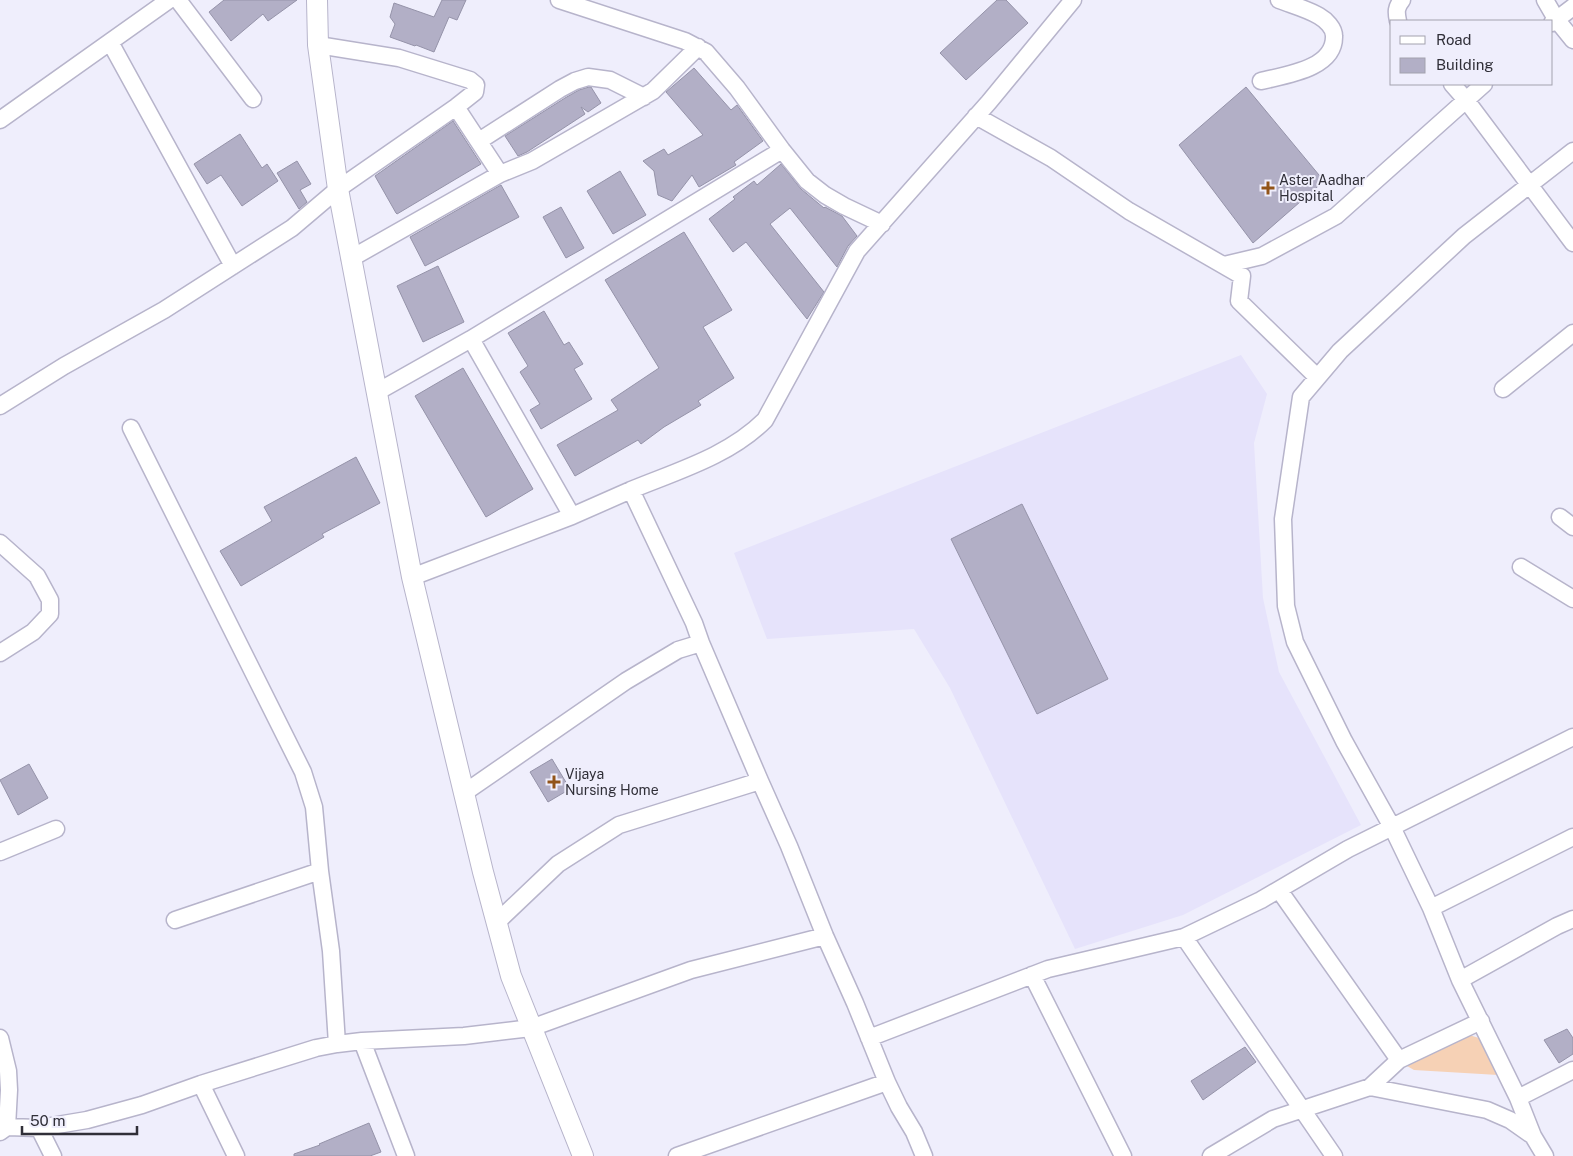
<svg xmlns="http://www.w3.org/2000/svg" width="1573" height="1156" font-family="'Public Sans',sans-serif">
  <style>
    .built { fill: #e6e3fb }
    .green { fill: #f6d1b5 }
    .building { fill: #b2afc6; stroke: #9593a9 }
    .lines { fill: none; stroke-linecap: round; stroke-linejoin: round }
    .minor-casing { stroke: #b7b4cb; stroke-width: 19 }
    .tertiary-casing { stroke: #b7b4cb; stroke-width: 22 }
    .minor { stroke: #fff; stroke-width: 16 }
    .tertiary { stroke: #fff; stroke-width: 20 }
    .poi-dot { fill: #925419; stroke: #efeefc; stroke-width: 2 }
    .labels { text-anchor: middle; dominant-baseline: central; stroke-width: 4; stroke-linejoin: round; paint-order: stroke }
    .poi-label { font-size: 14px; fill: #302f38; stroke: #efeefc; text-anchor: start }
  </style>
  <rect width="100%" height="100%" fill="#efeefc"/>
  <path class="built" d="M1241 355 1267 394 1254 443 1263 598 1279 672 1361 825 1183 915 1075 949 950 688 914 629 767 639 734 553Z"/>
  <path class="green" d="M1469 1035 1479 1038 1495 1063 1498 1075 1414 1070 1407 1066 1412 1060Z"/>
  <path class="building" d="M224 0H297L268 21 263 14 231 41 209 12Z
    M442 0H466L457 20 449 17 434 52 416 45 415 46 390 37 395 24 390 17 394 3 434 17Z
    M997 0H1006L1028 23 966 80 940 53Z
    M694 68 731 110 737 105 763 141 734 162 736 165 699 187 692 175 672 201 658 195 654 171 643 161 664 149 668 155 703 135 666 92Z
    M589 87H591L601 103 588 112 581 107 585 114 527 152 518 156 505 136 565 98 579 90Z
    M1246 87 1324 181 1253 243 1179 145Z
    M453 121 481 164 397 214 396 213 375 176Z
    M240 134 262 168 267 164 278 181 242 206 221 175 207 184 194 164Z
    M297 161 311 184 300 190 307 202 299 209 277 173Z
    M781 164 801 189 824 208 825 207 842 216 857 236 848 246 837 267 790 208 770 224 824 292 807 319 746 242 733 252 709 219 735 199 733 197 754 181 757 185Z
    M620 171 646 215 613 234 587 191Z
    M501 185 519 217 425 266 410 237Z
    M561 207 584 248 566 258 543 217Z
    M684 232 732 310 703 327 734 378 698 401 701 405 664 427 641 444 638 440 575 476 557 445 618 410 611 400 659 368 605 280Z
    M438 266 464 322 423 342 397 286Z
    M544 311 564 345 569 342 583 364 574 369 592 399 541 429 530 410 540 404 520 372 528 366 508 333Z
    M463 368 533 489 486 517 415 396Z
    M356 457 380 503 322 534 324 537 241 586 220 551 272 521 264 507Z
    M1022 504 1108 679 1037 714 951 539Z
    M552 759 570 789 548 802 530 772Z
    M29 764 48 798 18 815 0 780Z
    M1567 1029 1573 1038V1054L1559 1063 1544 1040Z
    M1245 1047 1256 1062 1203 1100 1191 1081Z
    M369 1123 381 1152 370 1156H294V1154L320 1145 319 1144Z"/>
  <g class="lines">
    <g class="minor-casing">
      <path id="minor" d="M178 0 253 99
        M559 0 685 41 706 52 737 88 782 150 807 181 825 195 844 206 882 224
        M1545 0 1556 19 1573 40
        M1398 21C1396 12 1396 7 1402 0
        M1552 23 1573 7
        M110 42 233 266
        M1261 81C1285 75 1335 69 1334 36 1334 28 1326 20 1319 16 1307 9 1292 5 1279 0
        M1452 84 1466 100 1573 243
        M976 116 1051 158 1129 211 1242 276 1239 301 1317 377
        M0 120 169 0
        M479 141 560 89 575 81 588 77 610 80 644 97
        M500 174 532 161 653 91 698 47
        M350 259 500 174 456 107
        M1224 265 1262 256 1336 216 1484 84
        M471 339 572 516
        M1503 389 1573 333
        M377 392 471 339 782 150
        M0 406 64 366 164 310 292 228 338 189 456 107 475 92 476 85 470 80 399 58 318 45
        M131 428 303 772 314 807 320 871
        M631 490C677 471 729 456 765 420L857 251 989 102 1073 0
        M1560 517 1573 527
        M0 543 37 576 50 600V614L33 632 0 653
        M1521 567 1573 599
        M412 577 572 516 631 490 694 623 701 643 760 781 789 846 825 936 855 1003 887 1082 899 1107 914 1132 924 1156
        M464 793 626 681 678 650 701 643
        M0 852 56 829
        M1279 890 1399 1060
        M1431 908 1573 837
        M175 920 320 871 331 951 337 1044
        M497 922 558 864 619 825 760 781
        M1032 975 1123 1156
        M1460 980 1557 926 1573 919
        M0 1038 8 1071 9 1090 7 1127 0 1132
        M869 1038 1048 969 1184 937
        M362 1041 406 1156
        M201 1084 236 1156
        M1370 1087 1399 1060 1481 1021
        M1518 1098 1573 1070
        M0 1125 7 1127 39 1128 87 1120 142 1105 201 1084 316 1048 337 1044 362 1041 464 1036 531 1028 691 970 825 936
        M39 1128 53 1156
        M1533 1136 1518 1098 1460 980 1431 908 1392 827 1344 741 1295 642 1286 606 1283 519 1301 397 1340 351 1464 236 1573 151
        M677 1156 887 1082
        M1211 1156 1273 1119 1370 1087 1487 1110 1510 1120 1533 1136 1545 1156
        M1334 1156 1184 937 1261 900 1348 849 1573 737"/>
    </g>
    <g class="tertiary-casing">
      <path id="tertiary" d="M317 0 318 45 338 189 412 577 483 872 511 976 583 1156"/>
    </g>
    <use href="#minor" class="minor"/>
    <use href="#tertiary" class="tertiary"/>
  </g>
  <g class="poi-dot">
    <path d="M1265.5 180.5h5v5h5v5h-5v5h-5v-5h-5v-5h5z"/>
    <path d="M551.5 774.5h5v5h5v5h-5v5h-5v-5h-5v-5h5z"/>
  </g>
  <g class="labels">
    <g class="poi-label">
      <text x="1279" y="180">Aster Aadhar<tspan x="1279" dy="16">Hospital</tspan></text>
      <text x="565" y="774">Vijaya<tspan x="565" dy="16">Nursing Home</tspan></text>
    </g>
  </g>
  <rect x="1390" y="20" width="162" height="65" fill="#efeefc" stroke="#a3a2ae"/>
  <rect x="1400" y="36" width="25" height="8" fill="#ffffff" stroke="#a3a2ae"/>
  <text x="1436" y="45" font-size="15" fill="#302f38">Road</text>
  <rect x="1400" y="58" width="25" height="15" fill="#b2afc6" stroke="#a3a2ae"/>
  <text x="1436" y="70" font-size="15" fill="#302f38">Building</text>
  <path d="M22 1126v8h115v-8" fill="none" stroke="#302f38" stroke-width="2.5"/>
  <text x="30" y="1126" font-size="15" fill="#302f38" stroke="#efeefc" stroke-width="4" paint-order="stroke">50 m</text>
</svg>
